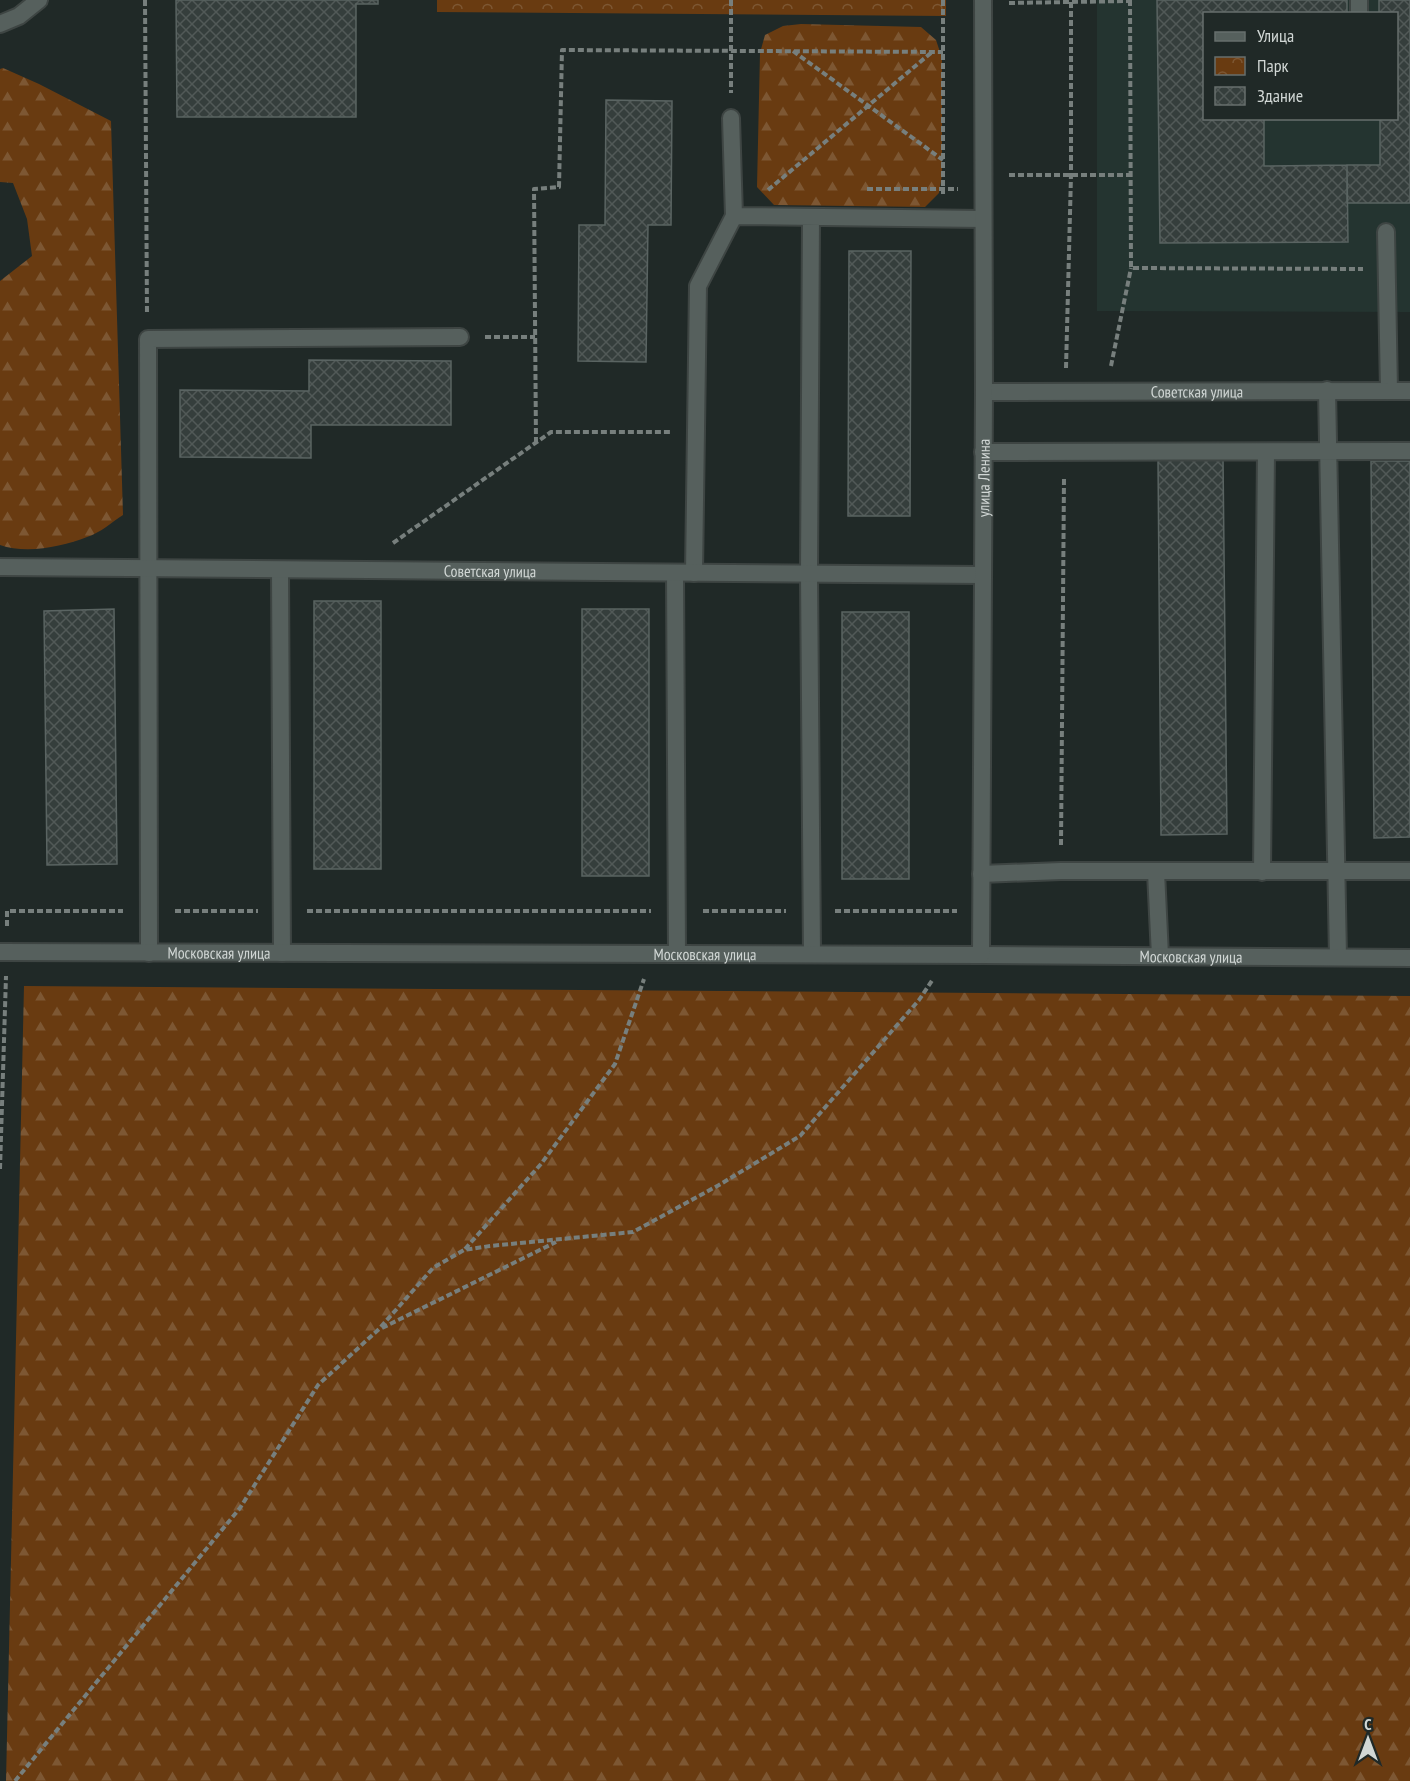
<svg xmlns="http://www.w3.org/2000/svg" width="1410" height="1781" font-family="'PT Sans Narrow',sans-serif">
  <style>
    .built { fill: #243430; fill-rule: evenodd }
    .forest { fill: url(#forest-firs) }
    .park { fill: url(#park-crowns) }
    .building { fill: url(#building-cross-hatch); stroke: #5a6462; stroke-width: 1.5 }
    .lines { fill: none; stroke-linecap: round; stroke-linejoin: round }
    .service-casing { stroke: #3e4543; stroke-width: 20 }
    .minor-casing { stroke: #3e4543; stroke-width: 20 }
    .tertiary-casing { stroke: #3e4543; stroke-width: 20 }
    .path { stroke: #777f7d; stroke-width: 4; stroke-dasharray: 6 3; stroke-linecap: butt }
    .service { stroke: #56605d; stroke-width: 16 }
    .minor { stroke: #56605d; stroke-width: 16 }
    .tertiary { stroke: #56605d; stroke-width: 16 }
    .labels { text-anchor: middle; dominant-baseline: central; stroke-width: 4.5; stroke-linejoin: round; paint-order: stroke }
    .street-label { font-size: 16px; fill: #d1d7d5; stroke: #202927 }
  </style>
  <defs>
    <pattern id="forest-firs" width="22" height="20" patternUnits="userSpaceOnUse" patternTransform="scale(1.5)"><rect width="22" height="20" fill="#693b11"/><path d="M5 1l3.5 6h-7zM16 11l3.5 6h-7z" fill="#7d5733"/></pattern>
    <pattern id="park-crowns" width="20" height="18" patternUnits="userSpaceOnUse" patternTransform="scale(1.5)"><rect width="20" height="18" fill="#693b11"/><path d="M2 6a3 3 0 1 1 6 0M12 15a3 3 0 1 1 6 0" fill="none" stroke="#7d5733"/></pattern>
    <pattern id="building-cross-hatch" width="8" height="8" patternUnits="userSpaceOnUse" patternTransform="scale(1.5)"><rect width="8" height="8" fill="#353e3c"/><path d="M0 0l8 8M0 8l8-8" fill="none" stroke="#515957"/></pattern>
  </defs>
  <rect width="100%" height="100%" fill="#202927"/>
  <path class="built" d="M1097 0H1410V312L1097 311ZM1204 14H1396V118H1204Z"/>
  <path class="forest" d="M801 24 921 27 936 40 942 58V175L939 193 925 207 774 205 757 187 760 53 765 35 783 26Z
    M3 68 39 84 111 121 123 515C112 522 100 533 87 537 62 547 26 554 0 545V281L32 256 27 219 13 183 0 182V69Z
    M24 986 1410 996V1781H6Z"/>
  <path class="park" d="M437 0H946V16L437 12Z"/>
  <path class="building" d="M176 0H378V4H356V117H177Z
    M1157 0H1347V14H1204V118H1264V166L1347 165 1348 242 1160 243Z
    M1379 0H1410V203H1347V165H1380V118H1396V14H1379Z
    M606 100 672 101 671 225H648L646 362 578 361 579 225H605Z
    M849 251H911L910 516H848Z
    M309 360 451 361V425H311V458L180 457V390L309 391Z
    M1158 458H1223L1227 834 1161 835Z
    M1371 461H1410V837L1374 838Z
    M314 601H381V869H314Z
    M114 609 117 864 47 865 44 611Z
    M582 609H649V876H582Z
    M842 612H909V879H842Z"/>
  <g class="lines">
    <g class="service-casing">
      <path id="service" d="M1359 14V0
        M731 118 734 216 983 219
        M811 217 809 574 812 954
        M1386 232 1389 391
        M1327 390 1338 957
        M983 452 1410 451
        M280 570 282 953
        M675 573 677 954
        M694 573 698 286 734 216
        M1156 872 1160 956
        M1262 872 1266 452
        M981 874 1061 871H1410
        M149 953 148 339 460 337"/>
    </g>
    <g class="minor-casing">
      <g id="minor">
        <path d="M0 24 19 16 39 0"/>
        <path id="s1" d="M984 392 1410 391"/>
        <path id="s2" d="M0 567 982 575"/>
        <path id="s3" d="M981 955 1410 958"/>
      </g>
    </g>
    <g class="tertiary-casing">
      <g id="tertiary">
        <path id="s4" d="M0 952 981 955 984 392 983 0"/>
      </g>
    </g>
    <path class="path" d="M145 0 147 314
      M731 0V93
      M943 0V194
      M1130 0 1131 268 1363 269
      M1009 3 1130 1
      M793 51 943 160
      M1009 175H1131
      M867 189H958
      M768 190 932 52
      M485 337H535
      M1111 366 1131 268
      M1066 368 1071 175V0
      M536 443 534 189 559 187 562 50 943 52
      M393 543 551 432H671
      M1061 845 1064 478
      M175 911H258
      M307 911H651
      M703 911H786
      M835 911H957
      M7 926V911H123
      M0 1169 6 976
      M465 1249 541 1164 615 1064 644 979
      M382 1328 556 1242
      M15 1781 240 1508 318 1385 379 1329 433 1268 464 1250 490 1246 633 1232 719 1185 800 1136 919 1000 933 979"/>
    <use href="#service" class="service"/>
    <use href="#minor" class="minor"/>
    <use href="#tertiary" class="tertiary"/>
  </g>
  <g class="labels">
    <g class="street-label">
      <text stroke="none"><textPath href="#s1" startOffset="213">Советская улица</textPath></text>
      <text stroke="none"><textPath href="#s4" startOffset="1458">улица Ленина</textPath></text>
      <text stroke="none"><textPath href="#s2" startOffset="490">Советская улица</textPath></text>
      <text stroke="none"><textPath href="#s4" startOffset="219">Московская улица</textPath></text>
      <text stroke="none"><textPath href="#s4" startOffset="705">Московская улица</textPath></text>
      <text stroke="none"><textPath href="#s3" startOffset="210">Московская улица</textPath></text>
    </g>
  </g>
  <rect x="1203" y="12" width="195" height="108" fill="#202927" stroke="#676f6d" stroke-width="1.5"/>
  <rect x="1215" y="32" width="30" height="9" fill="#56605d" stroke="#676f6d" stroke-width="1.5"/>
  <text x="1257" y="42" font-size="18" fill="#d1d7d5">Улица</text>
  <rect x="1215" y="57" width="30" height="18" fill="url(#park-crowns)" stroke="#676f6d" stroke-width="1.5"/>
  <text x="1257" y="72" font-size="18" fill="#d1d7d5">Парк</text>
  <rect x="1215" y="87" width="30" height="18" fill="url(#building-cross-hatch)" stroke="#676f6d" stroke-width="1.5"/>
  <text x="1257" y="102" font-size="18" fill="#d1d7d5">Здание</text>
  <g transform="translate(1368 1739)" stroke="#202927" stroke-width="4.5" paint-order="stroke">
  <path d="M0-4.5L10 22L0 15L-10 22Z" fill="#d1d7d5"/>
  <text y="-9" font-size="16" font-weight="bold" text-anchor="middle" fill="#d1d7d5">С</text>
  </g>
</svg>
